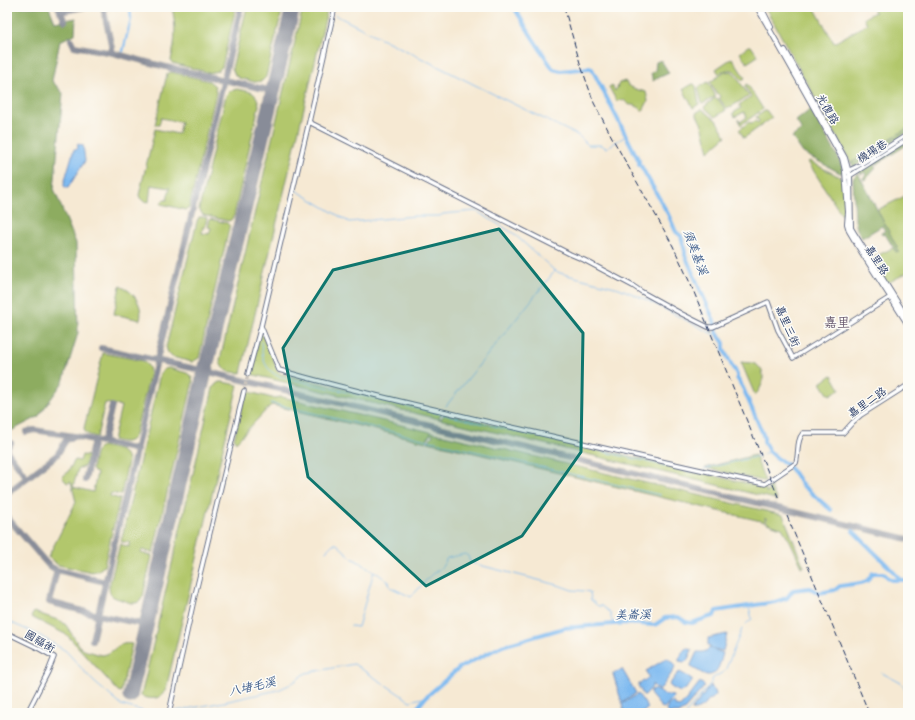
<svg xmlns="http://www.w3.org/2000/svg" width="915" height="720" font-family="Delius,'LXGW WenKai TC',sans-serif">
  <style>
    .green { fill: #b2c76c; stroke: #667b65 }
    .forest { fill: #8dac60; stroke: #546e5f }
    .water { fill: #7ebaf0; stroke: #4c74a7 }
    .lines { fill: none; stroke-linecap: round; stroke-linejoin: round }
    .stream { stroke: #7ebaf0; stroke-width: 1 }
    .canal { stroke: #7ebaf0; stroke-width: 2.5 }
    .river { stroke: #7ebaf0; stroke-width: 4 }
    .taxiway { stroke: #888c98; stroke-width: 6 }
    .runway { stroke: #888c98; stroke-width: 15 }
    .minor-tunnel { stroke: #cac4bc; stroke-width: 3.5; stroke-dasharray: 3.5 2; stroke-linecap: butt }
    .minor-casing { stroke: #687087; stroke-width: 5.5 }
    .major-casing { stroke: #687087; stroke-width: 6 }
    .minor { stroke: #fff; stroke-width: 3.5 }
    .major { stroke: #fff; stroke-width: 4 }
    .rail { stroke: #1b2f5e; stroke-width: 1; stroke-dasharray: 6 3; stroke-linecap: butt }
    .marked { fill: #0f766e; fill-opacity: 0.2; stroke: #0f766e; stroke-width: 3; stroke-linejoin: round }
    .labels { text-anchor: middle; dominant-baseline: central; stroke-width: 3; stroke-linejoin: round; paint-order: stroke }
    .street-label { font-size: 11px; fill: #1b2f5e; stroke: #fdfcf7 }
    .water-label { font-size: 12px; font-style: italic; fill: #39598a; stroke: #fdfcf7 }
    .quarter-label { font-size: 13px; fill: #66576d; stroke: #fdfcf7 }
  </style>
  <rect width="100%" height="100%" fill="#fdfcf7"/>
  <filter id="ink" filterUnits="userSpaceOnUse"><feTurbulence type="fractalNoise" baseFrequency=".025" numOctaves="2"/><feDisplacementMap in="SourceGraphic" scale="8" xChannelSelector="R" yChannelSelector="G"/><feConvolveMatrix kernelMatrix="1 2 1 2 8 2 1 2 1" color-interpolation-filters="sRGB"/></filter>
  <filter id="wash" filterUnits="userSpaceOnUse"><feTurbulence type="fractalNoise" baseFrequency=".012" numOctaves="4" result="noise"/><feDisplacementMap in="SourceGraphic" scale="16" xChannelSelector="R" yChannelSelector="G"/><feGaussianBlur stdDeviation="0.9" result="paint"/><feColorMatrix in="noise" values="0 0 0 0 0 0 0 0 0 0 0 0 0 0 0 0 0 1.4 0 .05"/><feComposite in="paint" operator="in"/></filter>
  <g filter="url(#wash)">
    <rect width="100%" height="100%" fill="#f6e9d3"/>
    <path class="green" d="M172 7H236L222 67 217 71 210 73 172 63 171 60C176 40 176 27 172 7Z
      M247 7H283L266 77 262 81 255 82 239 78 235 75 232 68Z
      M303 7H328L241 373C231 372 221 372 220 360Z
      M765 7H814L834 43 867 24 864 18 875 12 872 7H908V128L851 163Z
      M749 46H751L758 56 747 63 740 53Z
      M732 58 745 78 744 79H743L742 81C733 68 733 67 719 74L716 69Z
      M731 71 734 73 749 96 727 109 719 98 720 96 718 94 716 93 710 82 725 72Z
      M171 72 209 81 215 86 216 93 189 208 186 210 161 204 163 200H167L170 188 151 185 149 202 143 201 140 198 139 195 155 129 178 134 181 122 161 118 159 125H155L167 74Z
      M625 81C629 88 638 90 646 92L648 101 643 111C642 110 640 108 638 107 632 103 630 108 624 100H619L617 102 609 87 612 85 615 91 617 88 619 83Z
      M708 82 715 95V97L702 104 698 88Z
      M693 84H694L696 86 699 104 693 108 683 89Z
      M746 84 748 85 763 109 741 125 738 120V119L740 122 747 117 744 112 735 117 733 113 741 108 739 105 751 97 745 86Z
      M237 89C250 92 256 90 259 105L234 216 231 220 228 221 203 215 199 209 226 95 230 91Z
      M715 98 718 99 726 110 715 117 704 107Z
      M702 109 716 120 726 136 709 151 702 125 696 113Z
      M766 110 772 118 744 138 741 133V132L739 130 749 122 751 123 756 121 758 123 759 121 756 117Z
      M809 161 838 176 844 180 845 213V215L841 214 808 162Z
      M908 193V272L886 284 872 258 893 248 896 252 899 251 877 210 903 197Z
      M199 217H202L207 218 205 227H203L202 233 209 234 211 228 208 227 210 219 227 223 230 226 229 229 199 358 192 362 172 357 168 353 166 347 197 221Z
      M120 286C123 288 127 289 129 291 138 298 143 310 140 320L114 314Z
      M259 335H263L278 371 281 374 442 412 439 418 441 419 445 413 758 486H763L765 488 766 492 767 493 769 489V483L777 501H775V499L771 498 250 374Z
      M103 353 143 361C148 365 150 367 150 374L135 435C130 445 121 442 113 440L121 406 105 403 97 437C90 435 85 435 84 428Z
      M741 362C745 363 751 362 755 364 768 370 763 388 755 395Z
      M169 368 187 373 192 377 193 382 153 553 142 550 141 553 152 556 143 596 140 601 136 603H131L116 598 112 596 110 593 109 587 120 544 129 547V542H121L160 374 164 369Z
      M832 375 840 389 830 395 829 394H828L821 383Z
      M219 382H223L238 385 166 689C161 700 151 700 141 696L213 388 216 384Z
      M246 391 272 398 282 397 783 515 804 567H802L790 541 782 528 778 527 767 523 766 518 765 517V522L428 442 433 435 430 434 426 442 272 405 270 406 236 442 234 439Z
      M102 446C113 449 127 449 128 462L121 495 111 493 110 496 120 499 104 566 99 570 92 572 58 565 48 557 76 502 71 482 67 483 62 477 67 473 75 460 80 461 82 455 88 456C86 463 86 467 78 469L73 487 93 492 97 473 94 472 92 469C94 461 94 449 102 446Z
      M755 455 765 481H763L705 468Z
      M34 612 61 621 66 625 80 647C83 650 86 651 91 652 95 653 99 655 103 655 115 653 116 641 132 644L121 692 118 691 67 635 31 617Z"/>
    <path class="forest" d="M7 7H49L55 22 76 18 75 34 60 41 52 81 63 93 54 189 76 243 78 333 63 382 38 417 7 433Z
      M661 60 669 73 656 79 653 81 651 73 655 71 656 62Z
      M811 109 837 155 843 169 842 173H840L803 153 792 137 802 130 796 121Z
      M908 128V132L854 167 851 163Z
      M908 140V144L874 166 876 168 866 179 864 180 863 178 866 175 864 172 861 174 859 171Z
      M858 173 899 251 896 252 885 234 882 235 881 233 885 231 882 226 862 238 857 229 855 220 853 178Z"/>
    <path class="water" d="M77 144 83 145 85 161 68 188H66L64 186V183L74 149 76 150 78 148Z
      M727 634 723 651C719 650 710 649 708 645 708 645 708 638 708 638Z
      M687 648 692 650 687 661 684 662 679 661V659L684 650Z
      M709 648 723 653C721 660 718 676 708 675 703 675 696 669 691 667V665L697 652C702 652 705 653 709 648Z
      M667 658 675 665 674 670 659 691 652 684V687L645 695H643L638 685 648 678 649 679 646 671Z
      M622 669 636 693 622 703 613 674Z
      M680 672 692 679V682L689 684 686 689 680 692 671 687 669 685 677 674Z
      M700 682 705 686 704 687 684 710 680 713H668L666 711C667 706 670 702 674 702L675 705 678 707 681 706Z
      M711 685 712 688 715 691 716 695 712 699 708 700C706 705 697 711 692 710L693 708Z
      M654 689 665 695 673 696V698L664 708 661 707 650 694 651 690Z
      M638 694 648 708 642 713H624L622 704Z"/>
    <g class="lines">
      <path class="stream" d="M335 15 473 84 579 136 588 145H601L606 148 626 136
        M294 189 349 222 415 216H440L443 214 475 211 478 212 513 233 555 271 563 274 619 288 647 300 713 334 717 333
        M261 342C262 357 264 369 278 376L692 472
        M270 403 660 495
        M446 406 555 271
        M763 454 769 451
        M704 469 759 456
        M326 551 333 544H337L352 558 374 571 389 582 390 587 411 597 431 575 442 567 447 558 465 554 468 556 470 562 475 564 558 585 572 590 584 591 590 592 591 600 598 606H602L610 613 612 621 616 624
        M7 621 37 634 66 651 93 681 121 705 150 713
        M746 624 748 622 752 619 749 607
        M351 626 358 627 374 571
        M882 673 901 683 904 687 908 698
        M170 712 224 702 278 690 291 684 306 673 354 664 410 701 426 697
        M686 713 711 683 713 678 725 671 742 629
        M843 713 846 706 860 713"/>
      <path class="canal" d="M123 51 131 19 130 7"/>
      <path class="river" d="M513 7 515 9 532 37 553 69 561 71 589 68 592 69 639 161V165L641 166 668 214 676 232 681 236 685 251V255L714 321 717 333 724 343V350L733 368 735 370 737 375V378L743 388 762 432 764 438V442L769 451 778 459 786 464 795 474 802 485 831 510
        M853 531 888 566 900 579
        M413 713 426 697 459 668 502 646 564 628 626 623 655 625 665 618 678 617 686 622 692 623 706 618 714 616 716 611 775 602 787 598 793 590 810 588 819 593 835 590 840 586 861 583 867 581 873 573H883L891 580H908"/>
      <path class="taxiway" d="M58 7 65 21
        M103 7 113 53 166 67 273 91
        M60 12 84 7
        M71 40 74 46 113 53
        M101 348 205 371 908 539
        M26 432 34 430 74 436
        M103 442 112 406
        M7 448 11 443
        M7 451 27 478
        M85 480 94 440
        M7 493 57 455 66 440 75 436 137 450
        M7 517 49 566 57 570 105 582
        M57 570 49 602 98 615 147 625
        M92 640 157 360 241 7"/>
      <path class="runway" d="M130 696 205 371 273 91 293 7"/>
    </g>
  </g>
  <g filter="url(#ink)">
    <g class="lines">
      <path class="minor-tunnel" d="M244 391 248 374"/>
      <g class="minor-casing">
        <path id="minor" d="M309 122 570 254 584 260 633 286 642 292 682 314 708 327H713L768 302 778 330 793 358 827 337 892 296
          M847 171 856 167 908 134
          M848 177 908 139
          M261 326 279 370C355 392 433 409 511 427 596 446 680 466 765 484L796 463C799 453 796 441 803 433H843L853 422 861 415 908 385
          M248 374 261 326 309 122 335 7
          M7 633 36 647 54 657 48 672 27 713
          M169 713 195 595 244 391"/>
      </g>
      <g class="major-casing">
        <path id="major" d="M757 7 842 158 845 171 848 212 847 224 849 231 862 253 908 325
          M761 7 771 27
          M785 50 845 158 850 176 851 228 854 233 908 319"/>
      </g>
      <use href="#minor" class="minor"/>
      <use href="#major" class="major"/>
      <path class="rail" d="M564 7 580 63 594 103 615 143 673 246 691 285 779 499
        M787 516 869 713"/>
    </g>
  </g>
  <path class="marked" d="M499 229 583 333 581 452 522 536 426 586 308 477 283 348 333 270Z"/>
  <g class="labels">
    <g class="street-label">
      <text transform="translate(828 109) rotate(61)">光復路</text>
      <text transform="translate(872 151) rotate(-32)">機場巷</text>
      <text transform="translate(877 260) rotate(57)">嘉里路</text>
      <text transform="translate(788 326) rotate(66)">嘉里三街</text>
      <text transform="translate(867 402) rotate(-35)">嘉里二路</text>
      <text transform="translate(40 641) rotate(31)">國福街</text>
    </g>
    <g class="water-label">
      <text transform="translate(696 252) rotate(69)">須美基溪</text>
      <text transform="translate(633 614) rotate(-1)">美崙溪</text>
      <text transform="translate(252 686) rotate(-13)">八堵毛溪</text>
    </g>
    <g class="quarter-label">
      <text x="837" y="322">嘉里</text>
    </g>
  </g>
  <rect width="915" height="720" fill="none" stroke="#fdfcf7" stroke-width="24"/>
</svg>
